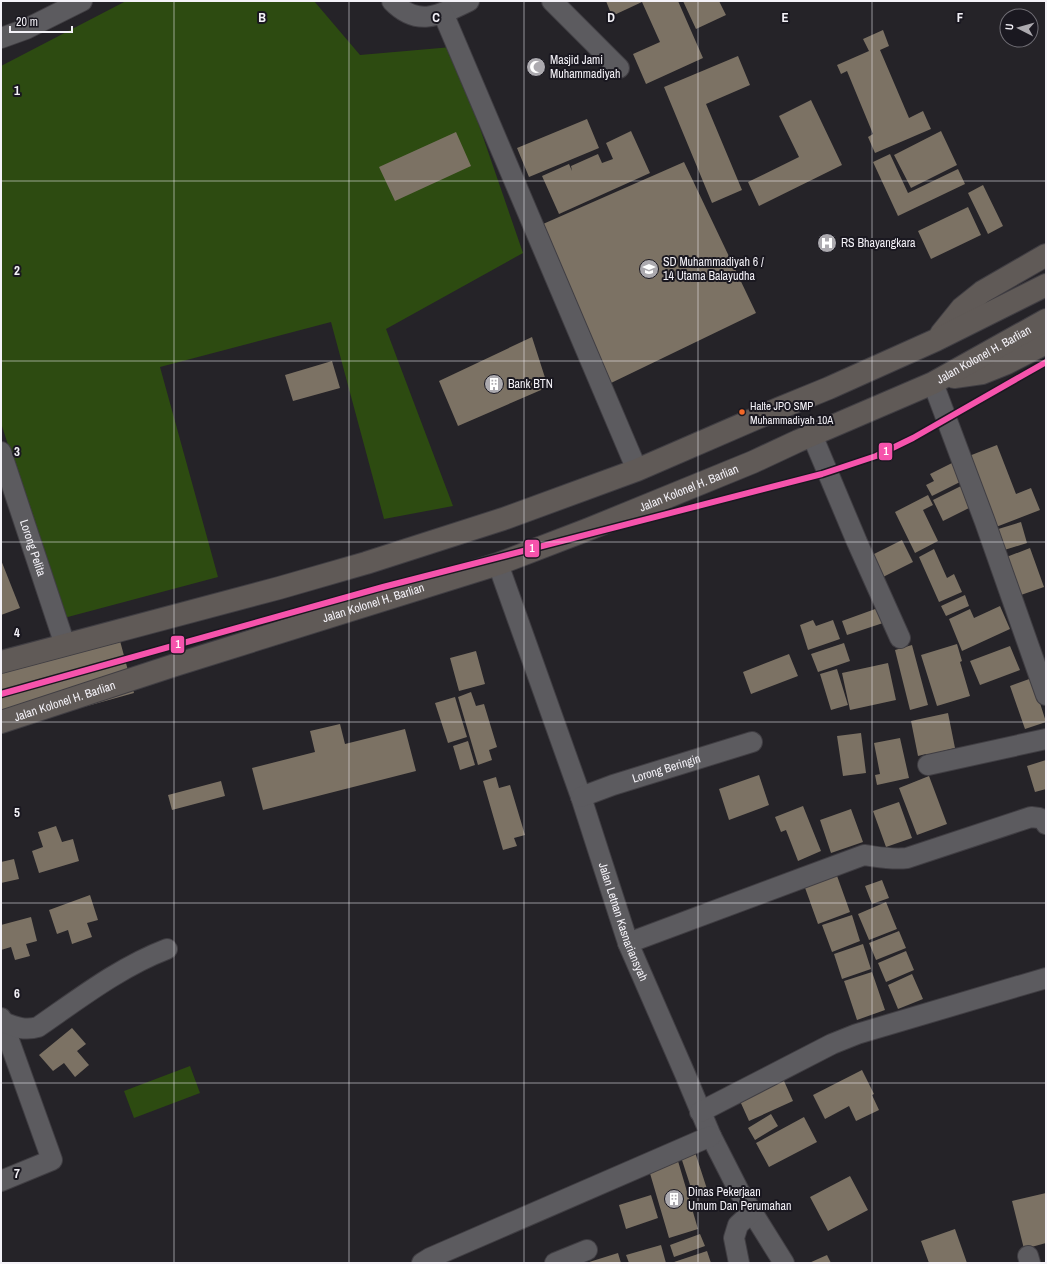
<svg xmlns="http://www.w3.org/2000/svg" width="1047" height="1264" font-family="'Archivo Narrow',sans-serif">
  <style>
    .green { fill: #2d4b11 }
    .building { fill: #7c7264 }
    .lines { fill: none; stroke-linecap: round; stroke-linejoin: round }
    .minor-casing { stroke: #403e43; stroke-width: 22 }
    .highway-casing { stroke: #403e43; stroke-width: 24 }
    .minor { stroke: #5c5b5f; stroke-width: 20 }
    .highway { stroke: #605a57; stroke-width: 22 }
    .rail-1-casing { stroke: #1a1820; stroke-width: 9 }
    .rail-1 { stroke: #f653ac; stroke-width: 6 }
    .grid { fill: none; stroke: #f4f2f8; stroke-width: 1; stroke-opacity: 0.55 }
    .bus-dot { fill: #f36827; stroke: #1a1820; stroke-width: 1.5 }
    .labels { text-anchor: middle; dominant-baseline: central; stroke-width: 4; stroke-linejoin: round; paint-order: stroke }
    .bus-label { font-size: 11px; fill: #f4f2f8; stroke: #1a1820; text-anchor: start }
    .poi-label { font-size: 12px; fill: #f4f2f8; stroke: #1a1820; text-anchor: start }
    .street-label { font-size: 12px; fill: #f4f2f8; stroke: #1a1820 }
    .grid-label { font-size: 13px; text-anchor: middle; font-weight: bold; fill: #f4f2f8; stroke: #1a1820; stroke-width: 4; stroke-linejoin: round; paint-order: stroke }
    .line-badge { stroke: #1a1820; stroke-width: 1.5 }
    .badge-label { font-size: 11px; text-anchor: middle; font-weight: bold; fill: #fff }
  </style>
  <rect width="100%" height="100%" fill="#252328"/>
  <path class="green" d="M126 1H314L360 55 452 47 523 253 386 329 453 506 384 519 331 322 160 367 218 577 64 618 1 423V66Z
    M190 1066 200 1093 134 1118 124 1091Z"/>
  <path class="building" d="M606 1H678L703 58 646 84 633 54 660 42 642 2 612 16Z
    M683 1H719L726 15 696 29Z
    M883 30 889 46 880 50 909 118 923 111 931 129 875 153 868 137 873 134 847 71 841 74 837 65 869 51 863 39Z
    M738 56 750 85 706 104 742 190 712 203 664 87Z
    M811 100 842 165 759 206 748 182 799 157 779 116Z
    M587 119 599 148 529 177 517 148Z
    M631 131 650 173 559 214 542 176 569 164 572 171 571 166 598 154 602 163 613 159 606 143Z
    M941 131 957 165 911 188 894 155Z
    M456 132 471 166 395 201 379 167Z
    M890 154 908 193 958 169 965 184 898 216 873 162Z
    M684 162 756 313 611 383 543 224Z
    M983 185 1003 226 988 234 968 193Z
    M968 207 981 235 931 259 918 231Z
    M532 337 548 387 458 426 439 381Z
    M332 361 340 388 293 401 285 375Z
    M997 445 1016 494 1031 488 1040 510 996 527 969 456Z
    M952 463 962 481 932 496 926 485 934 481 930 474Z
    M961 486 971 507 943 521 933 500Z
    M928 495 933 505 923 510 938 541 915 553 895 512Z
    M1021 522 1027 543 1001 551 995 530Z
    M902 540 913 562 881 578 870 556Z
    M1030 548 1044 587 1018 596 1004 558Z
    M934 549 947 578 954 574 962 592 939 602 919 557Z
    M1 560 20 608 1 615Z
    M965 595 969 606 946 616 941 606Z
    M1000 606 1010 629 962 651 949 619 970 609 974 618Z
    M878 608 883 623 847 635 842 621Z
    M813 620 816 626 833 620 840 639 808 650 800 625Z
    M119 637 134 693 1 730V670Z
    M844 643 850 661 818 672 811 654Z
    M957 644 962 661 960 662 970 696 937 706 921 655Z
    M912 645 928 705 910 710 895 650Z
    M1010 646 1020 670 980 685 970 661Z
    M476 651 485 684 459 691 450 658Z
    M789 654 798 676 751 694 743 672Z
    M888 663 896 700 850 710 842 673Z
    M837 669 848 705 831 710 820 674Z
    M1032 678 1046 722 1025 729 1010 686Z
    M471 692 476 706 484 704 497 747 489 750 492 760 478 765 458 697Z
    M455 697 467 737 448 743 435 703Z
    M948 713 955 748 943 751 944 758 927 762 926 754 918 756 911 721Z
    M340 724 345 744 405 729 416 771 263 810 252 768 315 752 310 731Z
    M861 733 866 773 843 776 837 736Z
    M900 738 909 778 877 785 875 775 880 774 874 743Z
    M468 741 475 765 460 770 453 746Z
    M1046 760V789L1035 792 1027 766Z
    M759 775 769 805 729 820 719 789Z
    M929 776 947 824 917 835 899 788Z
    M496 777 499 788 510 785 525 835 514 838 517 846 503 850 483 781Z
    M221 781 225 796 172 810 168 795Z
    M899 802 912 838 886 847 873 811Z
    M803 806 821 851 798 861 786 830 781 832 775 817Z
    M851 809 863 842 831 853 820 820Z
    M56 826 62 842 73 839 79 861 39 873 32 851 43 847 38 832Z
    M14 859 19 879 1 883V862Z
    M836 873 850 912 818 924 804 885Z
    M882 880 889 898 872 904 865 886Z
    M90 895 98 920 87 923 92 937 72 944 68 930 57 934 49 910Z
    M886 902 897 929 869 940 858 914Z
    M852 915 860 941 832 952 822 925Z
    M31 917 37 941 26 944 30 956 15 960 11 947 1 950V925Z
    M899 931 906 948 876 960 869 943Z
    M863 944 871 969 842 979 834 954Z
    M906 951 914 970 886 982 878 963Z
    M872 972 885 1010 857 1020 844 981Z
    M912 974 923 999 898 1009 888 985Z
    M72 1028 86 1044 77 1051 89 1065 75 1077 64 1063 53 1071 39 1055Z
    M862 1070 874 1094 872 1095 879 1110 856 1121 849 1106 825 1119 813 1095Z
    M784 1081 793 1101 749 1121 740 1101Z
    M771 1114 778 1126 755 1140 748 1128Z
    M804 1117 817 1142 769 1167 756 1143Z
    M694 1149 707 1189 693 1194 680 1154Z
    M678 1161 698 1229 669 1238 649 1170Z
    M850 1176 868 1210 828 1231 810 1197Z
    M1046 1193V1243L1024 1249 1012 1201Z
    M651 1195 658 1218 626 1229 619 1205Z
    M955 1229 967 1263H929L921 1241Z
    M700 1234 705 1246 674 1257 670 1245Z
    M661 1245 666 1263H629L626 1255Z
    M707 1251 711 1263H671Z
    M618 1253 621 1263H586Z
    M827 1255 831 1263H809Z"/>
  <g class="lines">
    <g class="minor-casing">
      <g id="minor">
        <path d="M392 1C418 28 440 15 469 1"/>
        <path d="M552 1 619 68"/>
        <path d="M443 13 637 470"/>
        <path d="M1 38 26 29 82 1"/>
        <path d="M933 383 985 522 1046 695"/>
        <path d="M812 435 857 542 900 638"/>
        <path id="s1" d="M1 452 65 645"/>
        <path id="s2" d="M498 564 581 797 628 943 685 1074 711 1136 739 1191 784 1263"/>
        <path d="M928 765 1046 739"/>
        <path id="s3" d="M581 797 613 785 752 742"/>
        <path d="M628 943 864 855C879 857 892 860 907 858L1031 817 1039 818 1044 820 1046 824"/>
        <path d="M1 1018 52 1160 1 1181"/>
        <path d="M3 1022C15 1027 25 1031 38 1027 80 998 120 967 167 949"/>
        <path d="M700 1112 832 1044 857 1034 1046 978"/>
        <path d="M1028 1256 1030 1263"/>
        <path d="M422 1263 430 1258 711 1136"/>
        <path d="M555 1263 587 1250"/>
        <path d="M739 1263 734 1238 738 1225 752 1212"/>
      </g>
    </g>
    <g class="highway-casing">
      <g id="highway">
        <path d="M941 334 962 308 982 292 1046 255"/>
        <path d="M954 377 982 373 1007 363 1046 343"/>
        <path d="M1 662 279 588 366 563 503 519 637 470 780 408 829 388 936 340 1046 285"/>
        <path id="s4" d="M1 722 175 665 498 564 589 529 753 462 798 441 933 383 1046 320"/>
      </g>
    </g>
    <use href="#minor" class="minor"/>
    <use href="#highway" class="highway"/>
    <g class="rail-1-casing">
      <path id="rail-1" d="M1 694 383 587 822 474 876 456 913 438 1046 362"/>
    </g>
    <use href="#rail-1" class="rail-1"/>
  </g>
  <path class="grid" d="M174 1V1263M349 1V1263M524 1V1263M698 1V1263M872 1V1263M1 181H1046M1 361H1046M1 542H1046M1 722H1046M1 903H1046M1 1083H1046"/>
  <defs>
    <g id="mosque-disc" transform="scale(1)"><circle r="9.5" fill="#acaaaf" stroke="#1a1820"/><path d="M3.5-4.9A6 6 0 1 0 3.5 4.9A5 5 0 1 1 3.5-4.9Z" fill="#fff"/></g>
    <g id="hospital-disc" transform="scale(1)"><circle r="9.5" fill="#acaaaf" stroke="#1a1820"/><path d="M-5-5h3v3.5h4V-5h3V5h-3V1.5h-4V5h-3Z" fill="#fff"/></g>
    <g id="school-disc" transform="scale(1)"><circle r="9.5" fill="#acaaaf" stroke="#1a1820"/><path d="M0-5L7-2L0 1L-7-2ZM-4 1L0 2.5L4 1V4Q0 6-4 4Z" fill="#fff"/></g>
    <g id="building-disc" transform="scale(1)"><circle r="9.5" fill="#acaaaf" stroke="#1a1820"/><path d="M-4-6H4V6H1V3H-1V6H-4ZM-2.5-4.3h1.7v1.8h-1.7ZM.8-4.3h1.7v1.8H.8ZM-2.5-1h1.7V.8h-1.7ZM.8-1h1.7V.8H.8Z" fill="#fff"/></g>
  </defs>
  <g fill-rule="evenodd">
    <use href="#mosque-disc" x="536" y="67"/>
    <use href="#hospital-disc" x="827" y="243"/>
    <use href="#school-disc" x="649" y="269"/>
    <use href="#building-disc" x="494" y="384"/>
    <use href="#building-disc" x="674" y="1199"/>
  </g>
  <circle class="bus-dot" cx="742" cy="412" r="3.5"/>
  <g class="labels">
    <g class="bus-label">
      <text x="750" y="406">Halte JPO SMP<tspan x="750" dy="14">Muhammadiyah 10A</tspan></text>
    </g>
    <g class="poi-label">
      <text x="550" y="60">Masjid Jami<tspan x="550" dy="14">Muhammadiyah</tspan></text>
      <text x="841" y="243">RS Bhayangkara</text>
      <text x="663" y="262">SD Muhammadiyah 6 /<tspan x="663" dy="14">14 Utama Balayudha</tspan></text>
      <text x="508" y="384">Bank BTN</text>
      <text x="688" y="1192">Dinas Pekerjaan<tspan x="688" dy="14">Umum Dan Perumahan</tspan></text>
    </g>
    <g class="street-label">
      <text stroke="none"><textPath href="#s4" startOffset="1051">Jalan Kolonel H. Barlian</textPath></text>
      <text stroke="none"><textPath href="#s4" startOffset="727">Jalan Kolonel H. Barlian</textPath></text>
      <text stroke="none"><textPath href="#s1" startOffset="101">Lorong Pelita</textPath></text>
      <text stroke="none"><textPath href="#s4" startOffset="391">Jalan Kolonel H. Barlian</textPath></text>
      <text stroke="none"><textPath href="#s4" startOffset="67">Jalan Kolonel H. Barlian</textPath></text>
      <text stroke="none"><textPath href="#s3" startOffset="90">Lorong Beringin</textPath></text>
      <text stroke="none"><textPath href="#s2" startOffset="379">Jalan Letnan Kasnariansyah</textPath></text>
    </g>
  </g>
  <g class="grid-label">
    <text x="262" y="22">B</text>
    <text x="436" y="22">C</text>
    <text x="611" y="22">D</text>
    <text x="785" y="22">E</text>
    <text x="960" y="22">F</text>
    <text x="17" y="95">1</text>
    <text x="17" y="275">2</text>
    <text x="17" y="456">3</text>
    <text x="17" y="637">4</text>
    <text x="17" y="817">5</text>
    <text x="17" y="998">6</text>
    <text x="17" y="1178">7</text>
  </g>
  <g class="line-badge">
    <rect x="878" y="442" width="15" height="19" rx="4" fill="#f653ac"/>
    <rect x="524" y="539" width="16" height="19" rx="4" fill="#f653ac"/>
    <rect x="170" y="635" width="15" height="19" rx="4" fill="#f653ac"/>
  </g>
  <g class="badge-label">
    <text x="886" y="455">1</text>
    <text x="532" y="552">1</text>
    <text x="178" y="648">1</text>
  </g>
  <rect width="1047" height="1264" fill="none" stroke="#f4f2f8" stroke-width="4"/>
  <g transform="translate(1019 28) rotate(276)"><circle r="19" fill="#1a1820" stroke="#716f76"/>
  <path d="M0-3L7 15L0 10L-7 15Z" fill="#acaaaf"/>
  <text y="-6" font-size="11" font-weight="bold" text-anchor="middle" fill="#f4f2f8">U</text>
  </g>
  <path d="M10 26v6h62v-6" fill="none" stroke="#f4f2f8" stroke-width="2"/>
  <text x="16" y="26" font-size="12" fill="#f4f2f8" stroke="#1a1820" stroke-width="3" paint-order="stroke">20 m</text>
</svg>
